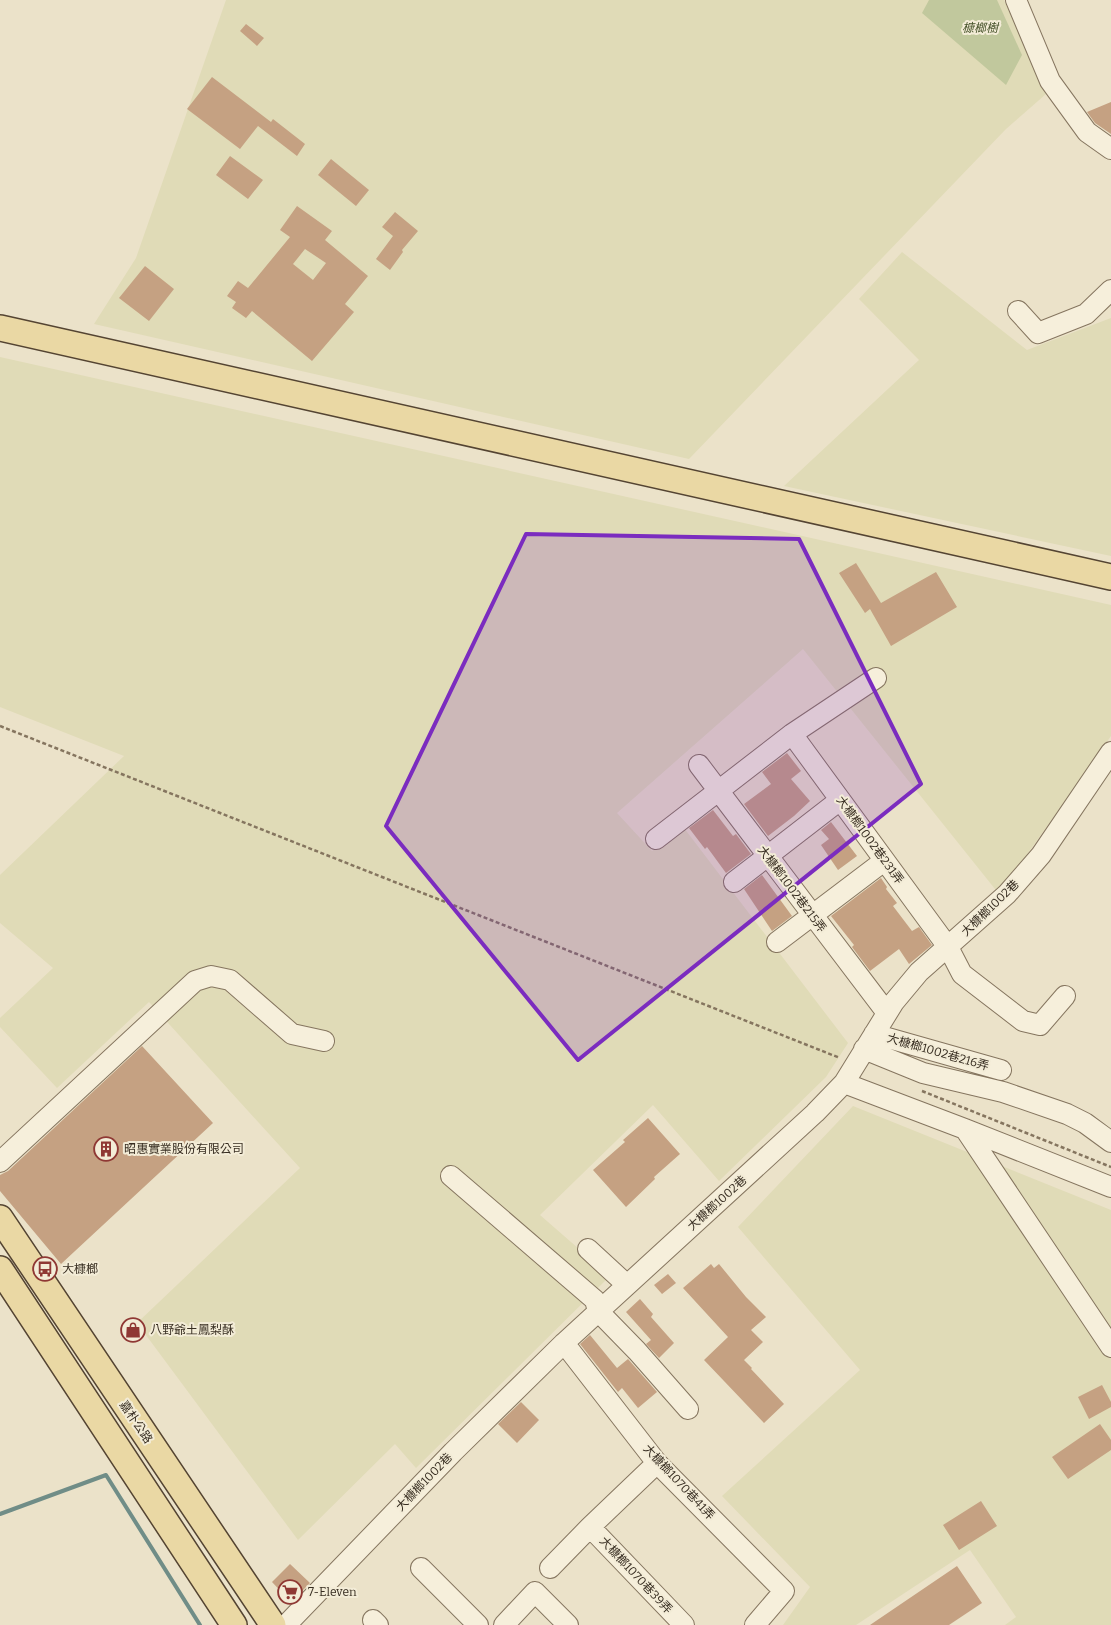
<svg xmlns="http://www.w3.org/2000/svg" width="1111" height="1625" font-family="Bitter,'Noto Sans TC',serif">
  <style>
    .farmland { fill: #e0dbb7 }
    .green { fill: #c1c89d }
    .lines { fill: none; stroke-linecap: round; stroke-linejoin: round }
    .stream { stroke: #708d87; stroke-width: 4 }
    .building { fill: #c5a182; fill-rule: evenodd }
    .minor-casing { stroke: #85755f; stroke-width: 22 }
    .major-casing { stroke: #544432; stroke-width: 28 }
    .path { stroke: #85755f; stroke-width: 2.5; stroke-dasharray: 4 2.5; stroke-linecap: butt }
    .minor { stroke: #f6efdb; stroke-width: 20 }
    .major { stroke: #ead8a4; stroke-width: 25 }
    .marked { fill: #7b2cbf; fill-opacity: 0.2; stroke: #7b2cbf; stroke-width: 4; stroke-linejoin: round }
    .labels { text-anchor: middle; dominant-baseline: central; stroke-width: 4; stroke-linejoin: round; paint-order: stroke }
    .park-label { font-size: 12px; font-style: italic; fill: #46522a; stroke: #f3ecd7 }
    .street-label { font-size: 12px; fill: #372d21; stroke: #f3ecd7 }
    .poi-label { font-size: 12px; fill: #372d21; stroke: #f3ecd7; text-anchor: start }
  </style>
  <rect width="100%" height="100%" fill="#ebe2c9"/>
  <path class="farmland" d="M226 0H1004L1046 94 1006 129 689 459 94 324 136 258Z
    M902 252 1027 350 1111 318V556L784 486 919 360 859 299Z
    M0 357 1111 605V736L999 894 803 649 617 813 652 851 684 828 848 1043 826 1077 719 1181 653 1105 540 1215 610 1276 416 1468 395 1444 298 1540 137 1323 300 1168 149 1002 57 1088 0 1027V1018L53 968 0 923V875L124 756 0 707Z
    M853 1106 1111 1210V1625H1005L1016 1617 970 1550 856 1625H783L810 1587 722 1496 860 1370 738 1227Z"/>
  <path class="green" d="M929 0H997L1022 55 1006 85 922 13Z"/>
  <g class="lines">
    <path class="stream" d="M0 1514 106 1475 200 1625"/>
  </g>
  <path class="building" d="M246 24 264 38 257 46 240 31Z
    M212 77 271 122 273 119 305 144 297 156 258 126 240 149 187 109Z
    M1111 102V134L1095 123 1087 112Z
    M230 156 263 180 248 199 216 175Z
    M331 159 369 190 356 206 318 175Z
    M297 206 332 231 325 240 368 276 345 304 354 312 312 361 252 311 246 318 232 308 236 302 227 296 238 281 248 288 290 237 280 230ZM305 249 326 263 313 280 293 264Z
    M395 212 418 231 402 250 403 252 390 270 376 259 393 236 382 227Z
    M145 266 174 289 149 321 119 298Z
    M856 563 881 603 936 572 957 607 891 646 870 609 865 613 839 573Z
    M787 753 801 771 791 779 810 801 794 816 768 836 744 804 771 784 762 772Z
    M713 810 733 836 736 834 751 854 726 873 707 847 705 849 689 828Z
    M831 822 857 856 838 870 821 845 829 839 821 830Z
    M762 875 792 916 772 931 744 889Z
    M881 878 887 887 886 889 897 903 893 906 912 931 919 927 932 945 909 964 899 949 870 971 852 947 854 945 831 916Z
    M142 1046 213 1123 61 1264 0 1191V1175L8 1171Z
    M648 1118 680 1154 654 1177 655 1179 626 1207 593 1170 625 1142 623 1140Z
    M711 1264 714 1268 719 1264 746 1297 766 1317 751 1330 763 1342 744 1360 752 1368 751 1369 784 1404 764 1423 704 1360 728 1337 683 1288Z
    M668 1274 676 1283 662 1294 654 1285Z
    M640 1299 653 1314 651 1317 674 1343 659 1358 646 1344 651 1340 626 1312Z
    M590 1335 617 1368 628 1359 657 1392 638 1408 622 1388 618 1392 580 1344Z
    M1102 1385 1111 1402V1407L1089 1419 1078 1397Z
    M521 1402 539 1420 517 1443 498 1424Z
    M1100 1424 1111 1440V1450L1068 1479 1052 1457Z
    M981 1501 997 1526 959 1550 943 1525Z
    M290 1564 310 1583 291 1602 272 1582Z
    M957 1566 982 1603 949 1625H870Z"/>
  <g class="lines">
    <g class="minor-casing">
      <path id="minor" d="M1016 0 1050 81 1087 132 1111 149
        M1018 311 1038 333 1086 314 1111 290
        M792 734 948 947 962 974 1023 1021 1040 1025 1065 996
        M699 765 887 1013
        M656 839 792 734 876 678
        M734 882 840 800
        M777 942 884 861
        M874 1034 1001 1070
        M864 1049 923 1073 1003 1092 1067 1114 1085 1123 1111 1142
        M844 1083 965 1129 1111 1187
        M965 1129 1111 1347
        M0 1162 195 981 211 976 230 980 292 1034 324 1041
        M451 1176 595 1300 598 1311 637 1351 688 1409
        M588 1249 627 1285
        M564 1343 657 1463 784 1591 755 1625
        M657 1463 590 1527 684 1625
        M421 1568 478 1625
        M550 1568 590 1527
        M373 1620 378 1625
        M286 1625 453 1452 564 1343 815 1113 844 1083 894 1002 919 972 1007 894 1041 855 1111 752
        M504 1625 535 1592 568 1625"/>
    </g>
    <g class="major-casing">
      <path id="major" d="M0 328 1111 577
        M0 1218 273 1625
        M0 1269 234 1625"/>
    </g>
    <path class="path" d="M0 726 840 1058
      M922 1091 1111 1167"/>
    <use href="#minor" class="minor"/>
    <use href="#major" class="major"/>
  </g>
  <path class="marked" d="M526 534 799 539 921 784 578 1060 386 826Z"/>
  <defs>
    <g id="building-ring" transform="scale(1.25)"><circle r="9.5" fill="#f3ecd7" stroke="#8f3834" stroke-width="1.5"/><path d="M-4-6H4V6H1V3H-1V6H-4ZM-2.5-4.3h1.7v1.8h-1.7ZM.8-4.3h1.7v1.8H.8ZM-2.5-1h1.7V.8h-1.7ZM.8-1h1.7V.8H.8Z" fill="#8f3834"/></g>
    <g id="bus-ring" transform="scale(1.25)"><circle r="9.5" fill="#f3ecd7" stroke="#8f3834" stroke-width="1.5"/><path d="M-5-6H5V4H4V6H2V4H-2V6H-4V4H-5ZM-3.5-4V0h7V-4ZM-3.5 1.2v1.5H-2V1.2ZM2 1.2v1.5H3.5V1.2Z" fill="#8f3834"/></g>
    <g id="shop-ring" transform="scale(1.25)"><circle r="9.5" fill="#f3ecd7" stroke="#8f3834" stroke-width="1.5"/><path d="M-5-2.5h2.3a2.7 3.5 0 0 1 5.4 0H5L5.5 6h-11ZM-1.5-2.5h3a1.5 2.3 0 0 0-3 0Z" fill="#8f3834"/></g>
    <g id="supermarket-ring" transform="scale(1.25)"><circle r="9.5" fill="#f3ecd7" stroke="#8f3834" stroke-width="1.5"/><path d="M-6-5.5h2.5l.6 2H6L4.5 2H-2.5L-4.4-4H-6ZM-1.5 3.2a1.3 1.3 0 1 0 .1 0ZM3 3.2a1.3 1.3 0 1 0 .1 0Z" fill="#8f3834"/></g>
  </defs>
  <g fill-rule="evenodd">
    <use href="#building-ring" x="106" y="1149"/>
    <use href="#bus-ring" x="45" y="1269"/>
    <use href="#shop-ring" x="133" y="1330"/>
    <use href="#supermarket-ring" x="290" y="1592"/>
  </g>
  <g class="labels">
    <g class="park-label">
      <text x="980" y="28">槺榔樹</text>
    </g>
    <g class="street-label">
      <text transform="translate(870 840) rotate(54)">大槺榔1002巷231弄</text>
      <text transform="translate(792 889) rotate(53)">大槺榔1002巷215弄</text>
      <text transform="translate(990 908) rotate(-44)">大槺榔1002巷</text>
      <text transform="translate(938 1052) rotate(16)">大槺榔1002巷216弄</text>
      <text transform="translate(717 1203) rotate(-42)">大槺榔1002巷</text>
      <text transform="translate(136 1422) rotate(56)">嘉朴公路</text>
      <text transform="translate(424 1482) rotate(-46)">大槺榔1002巷</text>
      <text transform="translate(679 1482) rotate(47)">大槺榔1070巷41弄</text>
      <text transform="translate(636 1575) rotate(47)">大槺榔1070巷39弄</text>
    </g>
    <g class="poi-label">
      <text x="124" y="1149">昭惠實業股份有限公司</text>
      <text x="62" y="1269">大槺榔</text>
      <text x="150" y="1330">八野爺土鳳梨酥</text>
      <text x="308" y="1592">7-Eleven</text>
    </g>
  </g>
</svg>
